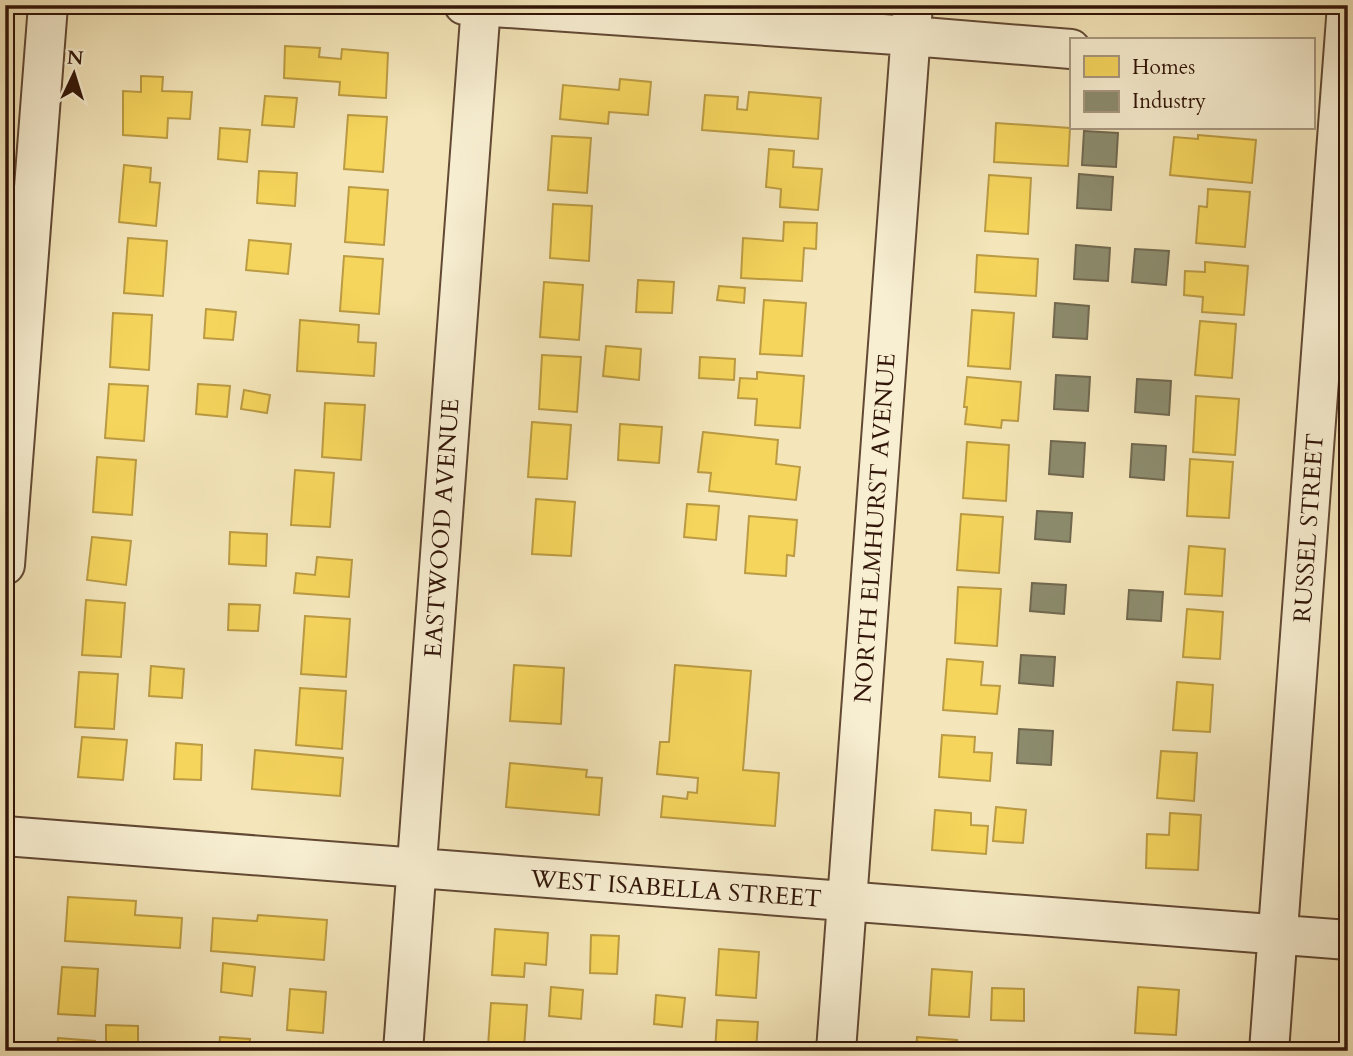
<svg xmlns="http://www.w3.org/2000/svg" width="1353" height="1056" font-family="Cardo,serif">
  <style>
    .homes { fill: #f6d55c; stroke: #bb9b43; stroke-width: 2 }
    .industry { fill: #8c8c6e; stroke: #71684f; stroke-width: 2 }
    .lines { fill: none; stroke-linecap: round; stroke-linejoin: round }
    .minor-casing { stroke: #624934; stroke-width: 42 }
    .minor { stroke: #f8efd2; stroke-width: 38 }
    .labels { text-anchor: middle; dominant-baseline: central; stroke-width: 7; stroke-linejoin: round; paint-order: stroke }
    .street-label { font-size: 24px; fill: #311508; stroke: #f8efd2 }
  </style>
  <rect width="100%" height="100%" fill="#f4e6ba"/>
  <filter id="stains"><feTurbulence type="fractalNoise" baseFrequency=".00286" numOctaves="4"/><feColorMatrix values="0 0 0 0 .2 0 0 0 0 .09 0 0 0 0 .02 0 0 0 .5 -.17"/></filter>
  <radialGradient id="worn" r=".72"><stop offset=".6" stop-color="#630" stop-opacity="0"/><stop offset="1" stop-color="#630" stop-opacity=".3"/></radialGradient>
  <path class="homes" d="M285 46 320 48 319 57 341 59 342 49 388 53 386 98 339 95 340 82 284 78Z
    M141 76 163 77 162 91 192 92 190 119 168 118 167 138 123 135V91L141 92Z
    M620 79 651 82 648 115 609 112 608 124 560 119 563 85 619 90Z
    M749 92 821 98 818 139 702 130 705 95 738 97 737 109 747 110Z
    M265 96 297 98 294 127 262 125Z
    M348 115 387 117 383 172 344 169Z
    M996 123 1070 128 1068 166 994 162Z
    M220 128 250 130 247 162 218 159Z
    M1198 135 1256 140 1252 183 1170 175 1174 137 1198 139Z
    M552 136 591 138 587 193 548 190Z
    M769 149 794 151 793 167 822 169 818 210 780 207 781 189 766 187Z
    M124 165 151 168 150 182 160 183 156 226 119 222Z
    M259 171 297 173 295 206 257 203Z
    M989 175 1031 178 1028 234 985 231Z
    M349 187 388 190 384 245 345 242Z
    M1208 189 1250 192 1245 247 1196 243 1199 206 1207 207Z
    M553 204 592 206 589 261 550 258Z
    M784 222 817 223 816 249 804 248 802 281 741 278 743 238 783 241Z
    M128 238 167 241 163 296 124 293Z
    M249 240 291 244 288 274 246 270Z
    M977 255 1038 259 1036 296 975 292Z
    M344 256 383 259 379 314 340 311Z
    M1205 262 1248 266 1244 315 1202 312 1203 297 1184 295 1185 271 1205 272Z
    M638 280 674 282 672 313 636 312Z
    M544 282 583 285 579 340 540 337Z
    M719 286 745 288 744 303 717 300Z
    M764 300 806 303 802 356 760 354Z
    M206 309 236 312 233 340 204 338Z
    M972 310 1014 313 1010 369 968 366Z
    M113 313 152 315 149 370 110 367Z
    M300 320 359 325 358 342 376 343 374 376 297 371Z
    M1200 321 1236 324 1232 378 1195 375Z
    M606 346 641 349 639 380 603 376Z
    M542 355 581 357 577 412 539 409Z
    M700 357 735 359 734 380 699 378Z
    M757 372 804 376 800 428 755 425 757 399 738 398 740 378 757 379Z
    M967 377 1021 382 1018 421 1002 420 1001 428 965 424 967 407H964Z
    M109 384 148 386 144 441 105 438Z
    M198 384 230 386 227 417 196 414Z
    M244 390 270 395 267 413 241 409Z
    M1196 396 1239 399 1235 455 1193 452Z
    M325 403 365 405 361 460 322 457Z
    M532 422 571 425 567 479 528 477Z
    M620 424 662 427 659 463 618 460Z
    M703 432 778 440 776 464 800 467 796 500 709 491 711 473 698 472Z
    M967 442 1009 445 1006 501 963 498Z
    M97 457 136 460 132 515 93 512Z
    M1190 459 1233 462 1229 518 1187 516Z
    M295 470 334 473 330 527 291 525Z
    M536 499 575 502 571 556 532 554Z
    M687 504 719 506 716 540 684 537Z
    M961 514 1003 517 999 573 957 570Z
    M749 516 797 520 794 556 787 555 786 576 745 573Z
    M230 532 267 534 266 566 229 564Z
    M92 537 131 541 126 585 87 580Z
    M1189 546 1225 549 1222 596 1185 594Z
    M317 557 352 560 349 597 294 593 296 573 315 575Z
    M958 587 1001 589 997 646 955 643Z
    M86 600 125 603 121 657 82 655Z
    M229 604 260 605 258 631 228 630Z
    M1187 609 1223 612 1220 659 1183 657Z
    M305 616 350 619 346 677 301 674Z
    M947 659 983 662 981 685 1000 686 997 714 943 710Z
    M514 665 564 668 561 724 510 721Z
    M675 665 751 671 743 770 779 773 775 826 661 817 663 796 687 799 688 792 697 793 698 778 657 774 660 742H669Z
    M151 666 184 669 182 698 149 696Z
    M79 672 118 674 114 729 75 727Z
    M1177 682 1213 685 1210 732 1173 730Z
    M300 688 346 691 342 749 296 745Z
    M942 735 975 737 974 752 992 753 990 781 939 777Z
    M82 737 127 740 123 780 78 777Z
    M176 743 202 745 201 780 174 779Z
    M255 750 343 758 340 796 252 789Z
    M1161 751 1197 753 1194 801 1157 798Z
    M510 763 587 770 586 777 602 778 599 815 506 807Z
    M996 807 1026 810 1023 843 993 841Z
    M935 810 971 813V825L988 826 986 854 932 850Z
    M1170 813 1201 815 1198 870 1146 868 1147 834 1169 835Z
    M68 897 136 901 135 915 182 918 180 948 65 941Z
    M258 915 327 920 324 960 211 951 213 918 257 921Z
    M495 929 548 933 546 965 525 963 524 977 492 975Z
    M591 935 619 936 617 974 590 973Z
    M719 949 759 952 756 998 716 995Z
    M223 963 255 967 252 996 221 992Z
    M62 967 98 969 95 1016 58 1014Z
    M932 969 972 972 969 1017 929 1015Z
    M551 987 583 990 581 1019 549 1016Z
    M1138 987 1179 990 1176 1035 1135 1033Z
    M992 988 1024 989V1021L991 1020Z
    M290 989 326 992 323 1033 287 1030Z
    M656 995 685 998 682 1027 654 1024Z
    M491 1003 527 1005 524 1048 488 1046Z
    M717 1020 758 1022 756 1051H715Z
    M106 1025 138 1026V1046L106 1045Z
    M220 1037 250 1039 249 1051H219Z
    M917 1037 957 1040V1051H916Z
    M58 1038 95 1041 94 1051H57Z"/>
  <path class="industry" d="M1084 131 1118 133 1116 167 1082 165Z
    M1079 174 1113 177 1111 210 1077 208Z
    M1076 245 1110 248 1108 281 1074 279Z
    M1135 249 1169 251 1166 285 1132 282Z
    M1055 303 1089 306 1087 339 1053 337Z
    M1056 375 1090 377 1088 411 1054 409Z
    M1137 379 1171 381 1169 415 1135 412Z
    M1051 441 1085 443 1083 477 1049 474Z
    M1132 444 1166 446 1164 480 1130 477Z
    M1037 511 1072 513 1070 542 1035 539Z
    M1032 583 1066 585 1064 614 1030 611Z
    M1129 590 1163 592 1161 621 1127 619Z
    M1021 655 1055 657 1053 686 1019 683Z
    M1019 729 1053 731 1051 765 1017 763Z"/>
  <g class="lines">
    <g class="minor-casing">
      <path id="minor" d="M464 5 911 36 1071 49
        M5 565 48 5
        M5 836 1348 940
        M403 1051 481 5
        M836 1051 913 5
        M1269 1051 1347 5"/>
    </g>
    <use href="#minor" class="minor"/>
  </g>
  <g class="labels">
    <g class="street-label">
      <text transform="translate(442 528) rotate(-86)">EASTWOOD AVENUE</text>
      <text transform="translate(875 528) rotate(-86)">NORTH ELMHURST AVENUE</text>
      <text transform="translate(1309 528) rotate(-86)">RUSSEL STREET</text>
      <text transform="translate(676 889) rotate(4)">WEST ISABELLA STREET</text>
    </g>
  </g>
  <rect width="1353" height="1056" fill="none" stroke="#f4e6ba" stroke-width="28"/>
  <rect x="7" y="7" width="1339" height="1042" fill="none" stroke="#311508" stroke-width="3.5"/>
  <rect x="14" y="14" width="1325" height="1028" fill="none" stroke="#311508" stroke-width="2"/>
  <rect x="1070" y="38" width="245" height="91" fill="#f8efd2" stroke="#a89881" stroke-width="2"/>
  <rect x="1084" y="56" width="35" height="21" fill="#f6d55c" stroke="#a89881" stroke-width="2"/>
  <text x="1132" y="74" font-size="21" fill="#311508">Homes</text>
  <rect x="1084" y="91" width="35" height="21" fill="#8c8c6e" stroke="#a89881" stroke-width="2"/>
  <text x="1132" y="108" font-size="21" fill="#311508">Industry</text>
  <g transform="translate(74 74) rotate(4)" stroke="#f8efd2" stroke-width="5" paint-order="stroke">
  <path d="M0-5L12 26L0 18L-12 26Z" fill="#311508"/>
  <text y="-10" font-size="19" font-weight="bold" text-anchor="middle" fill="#311508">N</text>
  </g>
  <rect width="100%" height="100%" filter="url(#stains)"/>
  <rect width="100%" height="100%" fill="url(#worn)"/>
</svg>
